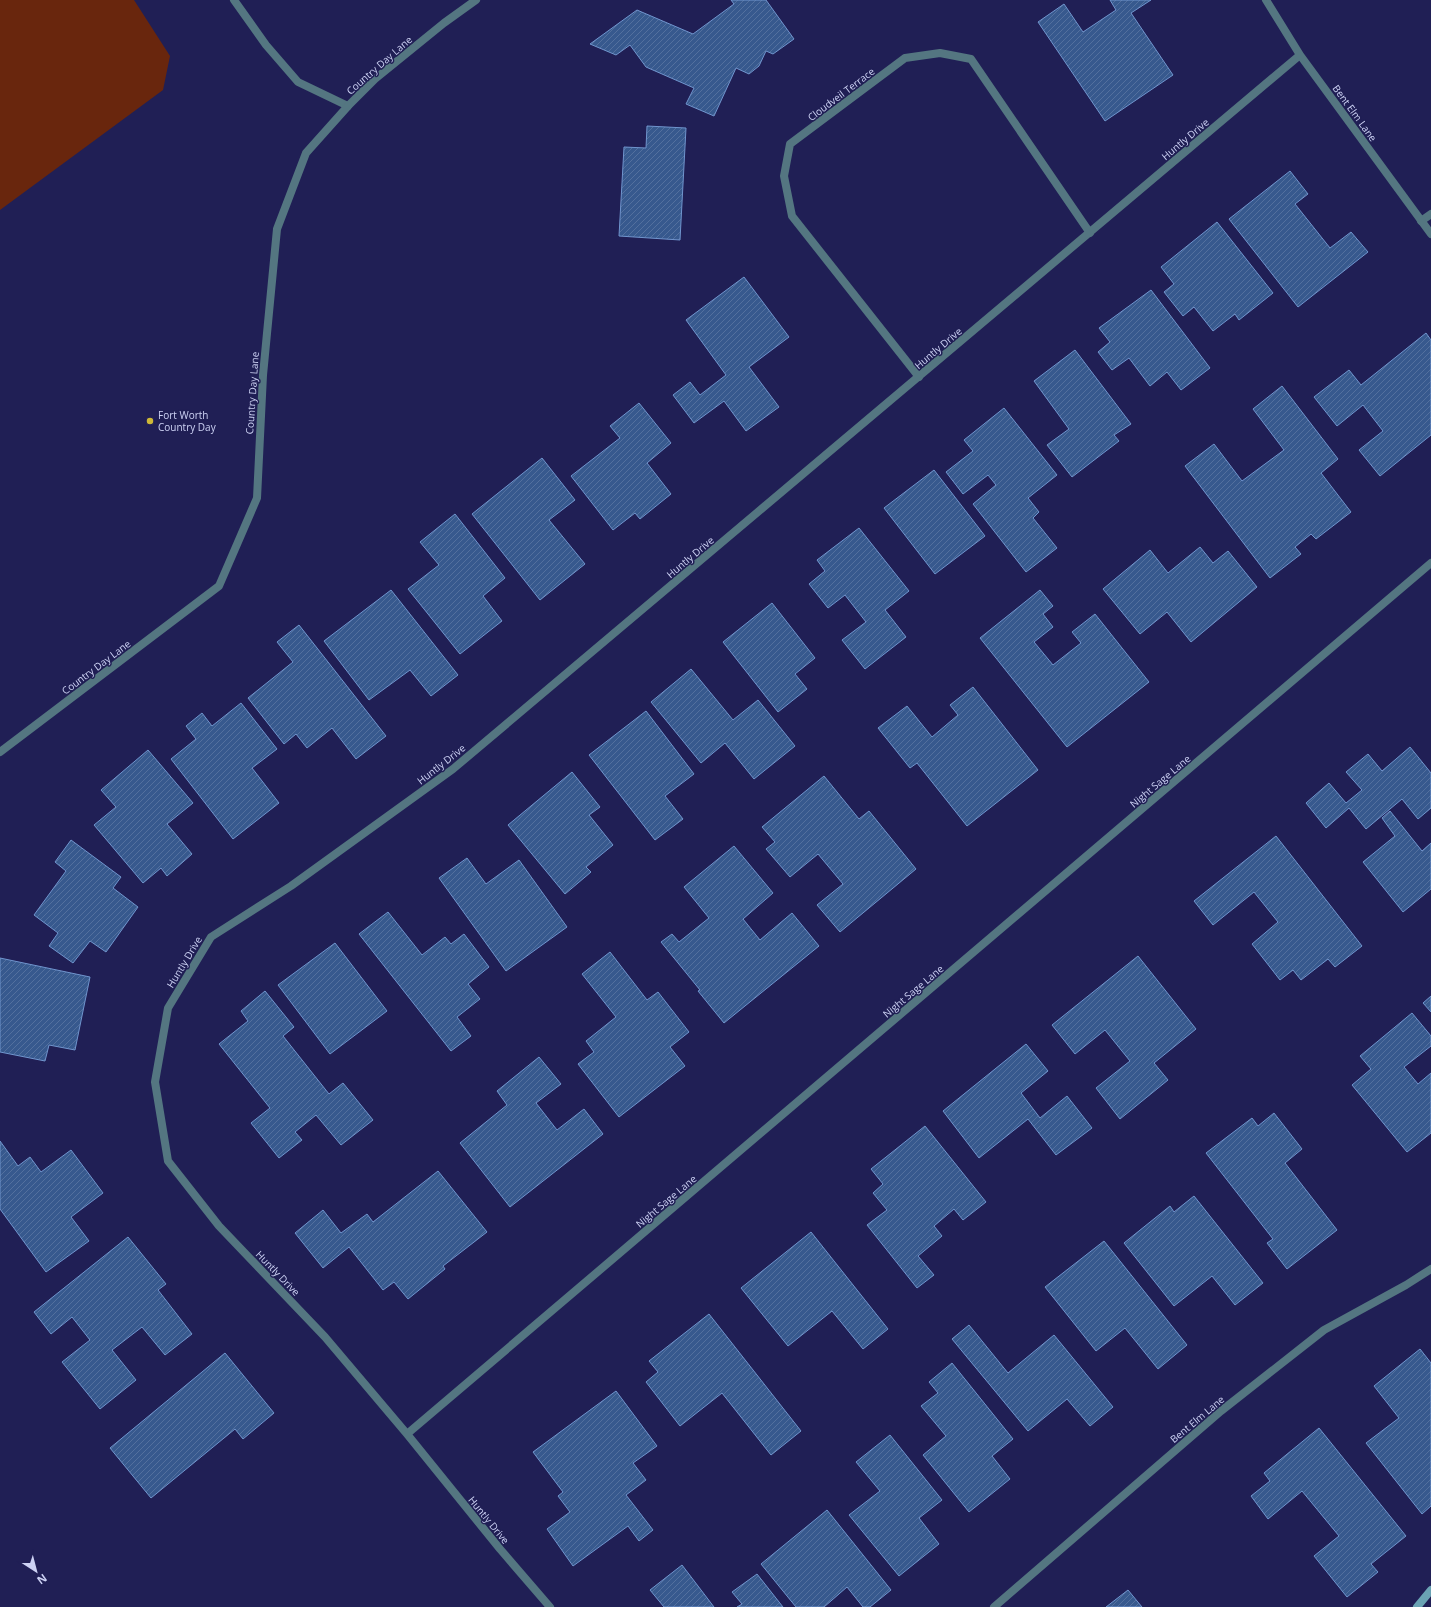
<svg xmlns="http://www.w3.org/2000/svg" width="1431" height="1607" font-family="'Open Sans',sans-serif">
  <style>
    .green { fill: #69260d }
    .building { fill: url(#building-hatch); stroke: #7095ce }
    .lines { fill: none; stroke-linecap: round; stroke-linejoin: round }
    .service { stroke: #547681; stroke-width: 8 }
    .minor { stroke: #547681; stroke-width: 8 }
    .secondary { stroke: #6aa3b4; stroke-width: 8 }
    .poi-dot { fill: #ceb837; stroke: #201f55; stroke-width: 1.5 }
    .labels { text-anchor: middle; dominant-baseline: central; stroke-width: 3; stroke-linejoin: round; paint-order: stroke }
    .street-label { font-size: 10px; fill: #cdd2f4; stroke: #201f55 }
    .poi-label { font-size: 10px; fill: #cdd2f4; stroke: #201f55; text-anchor: start }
  </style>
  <defs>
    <pattern id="building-hatch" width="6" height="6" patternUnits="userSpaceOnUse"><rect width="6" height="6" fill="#37598e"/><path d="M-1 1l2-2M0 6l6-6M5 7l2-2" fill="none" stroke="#53709e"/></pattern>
  </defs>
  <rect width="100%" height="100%" fill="#201f55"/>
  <path class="green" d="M0 0H134L170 56 163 90 0 210Z"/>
  <path class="building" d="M731 0H766L794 39 773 54 766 51 759 66 749 74 736 68 714 116 686 104 694 88 646 67 630 45 616 55 590 44 637 10 693 34 734 4Z
    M1110 0H1151L1131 13 1173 75 1105 121 1038 22 1064 4 1083 32 1116 10Z
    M647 126 686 128 680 240 619 236 624 147 646 148Z
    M1290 171 1308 194 1295 204 1330 248 1351 232 1368 252 1298 307 1229 219Z
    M1217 222 1273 293 1239 320 1235 314 1213 331 1194 307 1183 316 1164 292 1174 284 1161 267Z
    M744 277 789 337 749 367 779 407 746 431 724 401 694 423 673 395 690 382 700 395 726 375 686 320Z
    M1151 290 1210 368 1181 390 1167 372 1150 386 1129 358 1112 370 1098 352 1110 342 1099 328Z
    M1426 333 1431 340V435L1380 476 1359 450 1383 431 1363 405 1337 426 1314 397 1349 370 1361 385Z
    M1075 350 1131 424 1114 435 1119 441 1072 477 1047 445 1069 429 1034 381Z
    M1282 386 1338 459 1321 473 1351 512 1316 539 1311 534 1295 547 1301 554 1270 578 1185 466 1214 444 1242 481 1284 450 1253 409Z
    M639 403 671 443 647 463 671 494 640 519 635 513 613 530 571 476 620 438 610 426Z
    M1004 408 1057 475 1028 498 1039 512 1033 518 1057 548 1026 572 973 504 996 485 988 475 963 494 946 472 973 451 964 440Z
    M542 458 575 500 549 520 585 564 540 600 472 514Z
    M934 470 985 536 935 574 884 508Z
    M455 514 505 578 483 596 502 621 460 654 408 589 439 565 420 542Z
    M859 528 909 591 885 610 906 637 865 669 842 640 866 622 845 595 828 608 809 584 825 571 817 560Z
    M1200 547 1213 563 1228 551 1257 587 1191 642 1167 612 1140 634 1103 589 1150 550 1168 573Z
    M391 590 458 675 431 696 410 670 369 700 324 641Z
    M1040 590 1053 606 1043 614 1053 627 1034 642 1053 665 1081 643 1072 632 1095 614 1149 682 1067 747 980 638Z
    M772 603 815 658 795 674 807 689 778 712 723 642Z
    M299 625 386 736 356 759 332 728 307 748 296 734 284 744 248 698 293 662 277 642Z
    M691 669 733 720 758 700 795 746 754 779 725 743 701 763 651 702Z
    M973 687 1038 770 967 826 917 763 910 768 878 728 907 706 932 737 958 715 950 705Z
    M241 703 277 749 252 768 279 803 233 839 171 759 196 739 186 726 202 713 212 726Z
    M646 711 694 774 665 796 683 819 655 840 589 755Z
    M1410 747 1431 773V808L1418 819 1402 799 1366 829 1349 808 1326 828 1306 803 1329 783 1346 803 1362 790 1346 772 1368 754 1382 771Z
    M148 750 193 803 167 824 192 854 167 876 161 868 143 883 94 825 116 807 101 790Z
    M572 772 600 807 589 815 613 845 586 867 591 872 565 894 508 825Z
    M824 776 859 819 869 811 916 869 840 932 817 905 843 884 818 854 790 877 766 849 775 842 762 827Z
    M1390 811 1422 851 1431 843V889L1403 912 1363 862 1395 836 1382 818Z
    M1276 836 1362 946 1335 967 1328 959 1301 980 1293 970 1280 980 1252 944 1278 922 1254 892 1213 925 1194 901Z
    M71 840 121 877 113 888 138 907 106 952 90 941 73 963 49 946 58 933 34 915 66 871 55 862Z
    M734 846 773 893 743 919 760 940 792 913 819 946 724 1023 698 991 700 990 661 942 672 934 679 942 709 918 684 887Z
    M467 858 486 884 519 860 567 927 506 971 439 878Z
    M388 912 422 955 445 937 451 944 464 934 489 967 468 984 480 999 457 1017 471 1036 451 1051 359 934Z
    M335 943 387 1011 330 1054 278 985Z
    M610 952 647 1000 658 992 689 1032 670 1047 685 1066 619 1117 578 1064 594 1052 586 1041 616 1017 582 974Z
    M1138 956 1196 1029 1154 1063 1168 1080 1120 1119 1096 1088 1130 1061 1105 1030 1075 1054 1052 1025Z
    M0 958 90 977 75 1050 49 1045 45 1061 0 1052Z
    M265 991 294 1027 283 1036 329 1094 343 1083 373 1120 341 1145 316 1115 295 1132 302 1140 279 1158 251 1123 270 1108 219 1044 248 1021 241 1011Z
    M1431 996V1012L1423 1003Z
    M1412 1013 1431 1036V1046L1404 1067 1418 1084 1431 1073V1133L1407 1152 1352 1085 1371 1069 1360 1056Z
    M1026 1044 1048 1071 1021 1093 1040 1118 1067 1096 1092 1128 1056 1155 1028 1119 979 1158 943 1111Z
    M539 1057 561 1084 536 1103 557 1130 584 1109 603 1134 510 1207 460 1143 507 1105 497 1091Z
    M1274 1113 1302 1149 1285 1163 1337 1230 1287 1269 1267 1243 1273 1239 1206 1153 1252 1118 1258 1126Z
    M925 1126 986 1202 963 1220 954 1209 934 1226 942 1236 918 1256 934 1275 917 1288 867 1225 887 1210 873 1193 883 1184 871 1169Z
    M0 1141 18 1166 30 1157 41 1172 71 1150 103 1193 71 1217 89 1241 46 1272 0 1209Z
    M438 1171 487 1232 443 1266 445 1269 408 1299 394 1282 383 1290 349 1247 323 1268 295 1233 323 1210 341 1233 367 1214 373 1222Z
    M1194 1196 1263 1283 1235 1305 1212 1276 1174 1306 1124 1243 1170 1206 1174 1212Z
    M811 1232 888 1329 863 1349 832 1311 788 1346 741 1288Z
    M128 1237 166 1284 158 1290 192 1334 165 1355 142 1327 112 1350 136 1380 100 1409 62 1362 90 1340 72 1317 51 1334 34 1312Z
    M1104 1241 1187 1345 1158 1369 1125 1328 1096 1351 1045 1287Z
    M709 1314 801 1431 771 1455 722 1393 680 1426 646 1382 658 1372 649 1361Z
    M969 1325 1008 1373 1054 1335 1113 1407 1090 1426 1067 1399 1028 1431 952 1339Z
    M1420 1349 1431 1363V1506L1422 1514 1366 1443 1399 1418 1374 1386Z
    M225 1353 274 1413 243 1439 235 1429 151 1498 110 1448Z
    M952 1363 1013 1439 992 1456 1010 1479 969 1512 923 1455 946 1436 921 1406 938 1393 929 1382Z
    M616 1391 657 1446 633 1463 646 1480 626 1495 653 1530 639 1541 628 1526 573 1566 547 1529 570 1512 558 1496 563 1492 533 1452Z
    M1319 1428 1406 1536 1371 1564 1378 1572 1347 1597 1314 1556 1339 1536 1302 1491 1268 1519 1251 1496 1270 1481 1264 1473Z
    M890 1435 942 1500 919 1518 939 1544 899 1576 849 1515 880 1491 856 1462Z
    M827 1510 891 1590 870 1607H863L847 1587 824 1607H796L761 1564Z
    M682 1565 714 1607H664L650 1590Z
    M757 1574 783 1607H737L742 1604 732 1592Z
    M1128 1590 1142 1607H1106Z"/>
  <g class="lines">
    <path class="service" d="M234 0 266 45 298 82 348 106
      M1421 221 1431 214"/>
    <path class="minor" d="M1266 0 1300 55 1431 234
      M919 377 792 216 784 176 790 144 905 58 940 53 971 59 1090 233
      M0 752 219 586 257 498 263 375 277 229 306 153 348 106 375 79 444 23 476 0
      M407 1434 1431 563
      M550 1607 500 1549 407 1434 325 1337 219 1226 168 1161 155 1082 168 1008 211 937 291 886 453 769 1300 55
      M994 1607 1221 1411 1324 1330 1406 1285 1431 1269"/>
    <path class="secondary" d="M1417 1607 1431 1590"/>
  </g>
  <circle class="poi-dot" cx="150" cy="421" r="4"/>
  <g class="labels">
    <g class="street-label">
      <text transform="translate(379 65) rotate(-41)">Country Day Lane</text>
      <text transform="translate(841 94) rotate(-37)">Cloudveil Terrace</text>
      <text transform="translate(1355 113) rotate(54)">Bent Elm Lane</text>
      <text transform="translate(1185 139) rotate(-40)">Huntly Drive</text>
      <text transform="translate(938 348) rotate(-40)">Huntly Drive</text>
      <text transform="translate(252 393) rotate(-86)">Country Day Lane</text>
      <text transform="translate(690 557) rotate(-40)">Huntly Drive</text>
      <text transform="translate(96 667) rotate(-37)">Country Day Lane</text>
      <text transform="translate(441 764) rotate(-38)">Huntly Drive</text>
      <text transform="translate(1160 781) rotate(-40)">Night Sage Lane</text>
      <text transform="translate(184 962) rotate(-59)">Huntly Drive</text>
      <text transform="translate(913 991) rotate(-40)">Night Sage Lane</text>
      <text transform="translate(666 1201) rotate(-40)">Night Sage Lane</text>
      <text transform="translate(278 1273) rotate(46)">Huntly Drive</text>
      <text transform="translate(1197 1419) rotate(-40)">Bent Elm Lane</text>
      <text transform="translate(489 1520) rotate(51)">Huntly Drive</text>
    </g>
    <g class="poi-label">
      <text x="158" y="415">Fort Worth<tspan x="158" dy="12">Country Day</tspan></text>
    </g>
  </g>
  <g transform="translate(36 1571) rotate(144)" stroke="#201f55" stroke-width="3" paint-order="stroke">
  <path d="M0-3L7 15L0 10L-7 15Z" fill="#cdd2f4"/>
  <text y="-6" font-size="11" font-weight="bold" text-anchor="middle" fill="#cdd2f4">N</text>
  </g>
</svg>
